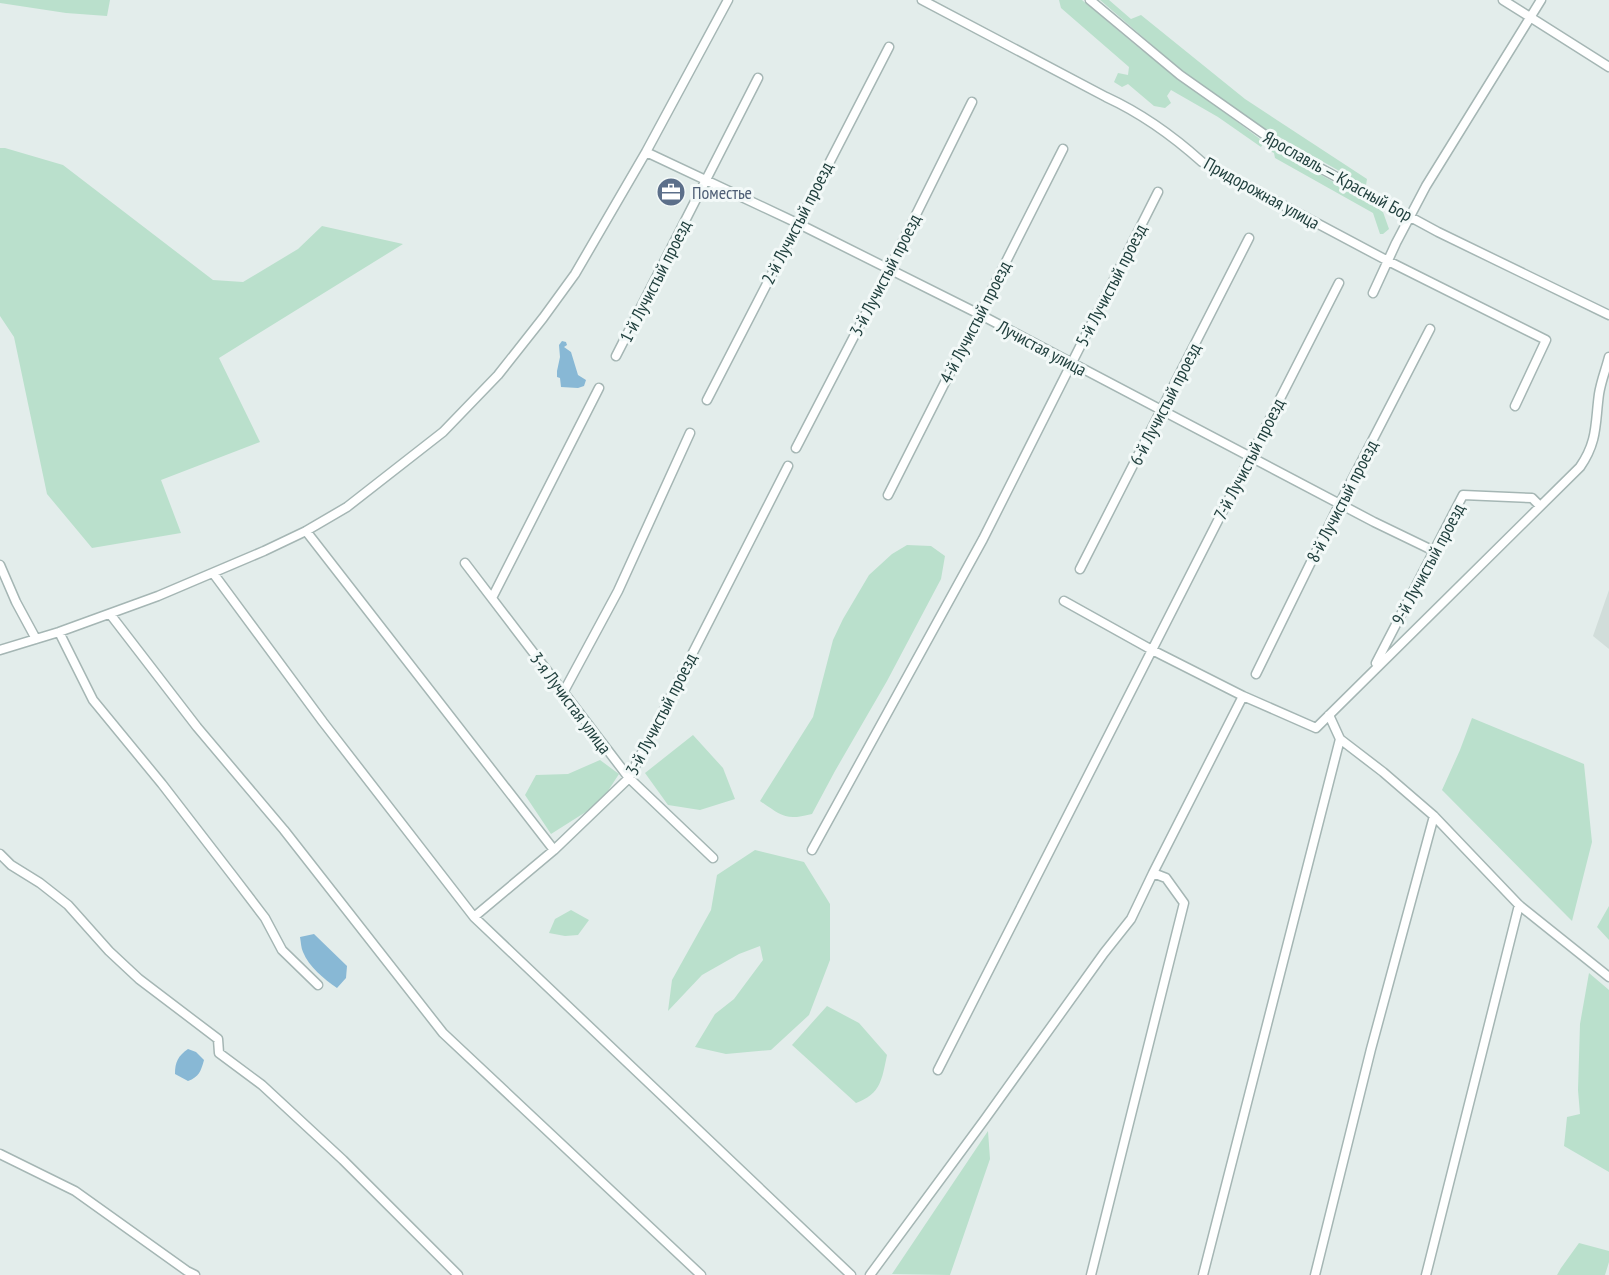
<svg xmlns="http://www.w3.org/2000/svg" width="1609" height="1275" font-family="'PT Sans Narrow',sans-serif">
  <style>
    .built { fill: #d1ddda }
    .green { fill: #bae0cc }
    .water { fill: #88b8d5 }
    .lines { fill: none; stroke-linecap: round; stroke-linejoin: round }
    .minor-casing { stroke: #a5b6b4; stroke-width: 11 }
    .minor { stroke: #fff; stroke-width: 8 }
    .labels { text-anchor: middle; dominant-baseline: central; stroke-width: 6; stroke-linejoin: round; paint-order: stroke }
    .street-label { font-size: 18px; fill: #21403e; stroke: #f3f9f8 }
    .service-label { font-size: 18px; fill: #4e5e75; stroke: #f3f9f8; text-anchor: start }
  </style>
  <rect width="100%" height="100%" fill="#e3edeb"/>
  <path class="built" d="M1609 590V649L1593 636Z"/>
  <path class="green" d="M0 0H110L107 16 66 13 0 3Z
    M1059 0H1082L1139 48 1264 142 1261 147 1218 117 1171 90 1167 96 1171 103 1165 108 1154 106 1128 84 1122 87 1114 82 1118 73 1128 75 1129 67 1061 8Z
    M1100 0H1109L1131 19 1141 15 1245 99 1367 179 1366 185 1357 181 1251 121 1180 69Z
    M1270 146 1374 205 1383 212 1389 229 1383 234H1380L1373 213 1275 158 1274 153 1268 150Z
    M0 148H5L63 165 213 280 243 282 298 249 322 226 403 244 219 358 260 442 161 480 181 533 92 548 47 494 14 337 0 316Z
    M907 545 931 546 945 556 941 579 887 681 835 771 812 814C785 821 782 816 760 801L813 717 833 640 843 619 869 575 892 554Z
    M1472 718 1584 764 1592 842 1572 921 1442 790 1460 750Z
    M693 735 723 768 735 799 700 810 668 805 645 773Z
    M600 760 619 774 600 803 551 834 525 795 536 775 568 774Z
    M755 850 804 862 830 904V960L809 1015 771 1050 726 1054 695 1047 715 1014 734 999 763 960 760 946 739 954 702 975 668 1011 672 980 711 910 717 875Z
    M1609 906V940L1597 927Z
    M571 910 589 920 578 935 565 936 549 933 555 919Z
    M1589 973 1609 990V1172L1564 1146 1567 1117 1580 1114 1578 1090 1580 1024Z
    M827 1006 859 1023 887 1055C882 1079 881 1094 856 1103L792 1045Z
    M988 1131 990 1159 950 1275 892 1274Z
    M1579 1243 1609 1251V1262L1605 1275H1557L1561 1268Z"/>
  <path class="water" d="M562 341 566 342 567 345 564 347 571 352 578 375 586 380 584 386 578 388 561 387 560 378 557 377V371L560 357 559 345Z
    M314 934 347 966 346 978 337 988C324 979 309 967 303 952 301 948 301 942 300 937Z
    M188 1049 196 1052 204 1060C201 1071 199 1077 188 1081L175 1074C175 1062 178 1056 188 1049Z"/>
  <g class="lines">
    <g class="minor-casing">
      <path id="minor" d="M922 0 1106 97C1143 114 1172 135 1202 162L1388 261 1546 340 1515 406
        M1090 0 1180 75 1285 149 1438 232 1609 315
        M1503 0 1609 67
        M646 152 797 223 979 314 1374 522 1434 551
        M1373 293 1396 243 1426 186 1541 0
        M616 356 758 78
        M707 400 889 47
        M796 448 889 269 972 102
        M888 495 1063 149
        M306 531 554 850
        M465 563 629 778 713 858
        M0 565 16 602 36 639
        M1080 569 1249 238
        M213 573 323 722 474 917 851 1275
        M492 598 599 388
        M1064 601 1152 650 1243 696 1316 728 1580 467C1598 441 1595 423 1599 394 1601 381 1606 369 1609 357
        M110 614 197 727 284 830 443 1033 701 1275
        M59 632 93 700 162 784 233 876 265 918 282 950 318 985
        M0 650 59 632 158 596 264 551 306 531 347 507 443 432 498 375 543 318 575 274 646 152 728 0
        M1376 663 1463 495 1532 498 1540 506
        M1256 674 1340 503 1430 329
        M563 693 618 591 690 433
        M1329 715 1340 739 1383 772 1434 816 1519 905 1609 977
        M812 850 983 539 1158 192
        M0 854 11 865 40 883 68 905 109 951 139 979 218 1039 219 1053 262 1085 343 1160 458 1275
        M474 917 554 850 629 778 788 466
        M938 1070 1339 283
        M0 1154 75 1191 187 1271 195 1275
        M870 1275 985 1119 1104 953 1131 919 1153 873 1243 696
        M1091 1275 1184 903 1166 878 1153 873
        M1203 1275 1340 739
        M1315 1275 1371 1049 1434 816
        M1426 1275 1519 905"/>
    </g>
    <use href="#minor" class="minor"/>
  </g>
  <defs>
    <g id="office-disc" transform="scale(1.5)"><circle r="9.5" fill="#5c6f8a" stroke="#f3f9f8"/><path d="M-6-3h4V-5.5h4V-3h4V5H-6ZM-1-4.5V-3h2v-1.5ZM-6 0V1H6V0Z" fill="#fff"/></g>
  </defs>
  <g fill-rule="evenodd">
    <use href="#office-disc" x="671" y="192"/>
  </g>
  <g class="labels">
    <g class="street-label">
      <text transform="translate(1338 176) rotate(29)">Ярославль — Красный Бор</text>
      <text transform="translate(1262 193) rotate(29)">Придорожная улица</text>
      <text transform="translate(797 223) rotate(-63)">2-й Лучистый проезд</text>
      <text transform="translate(885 275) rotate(-63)">3-й Лучистый проезд</text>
      <text transform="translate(655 281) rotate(-63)">1-й Лучистый проезд</text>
      <text transform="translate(1111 285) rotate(-63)">5-й Лучистый проезд</text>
      <text transform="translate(975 322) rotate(-63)">4-й Лучистый проезд</text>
      <text transform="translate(1042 348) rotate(28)">Лучистая улица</text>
      <text transform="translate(1165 404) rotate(-63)">6-й Лучистый проезд</text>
      <text transform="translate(1249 459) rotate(-63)">7-й Лучистый проезд</text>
      <text transform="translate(1342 501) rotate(-63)">8-й Лучистый проезд</text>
      <text transform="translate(1428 564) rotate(-62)">9-й Лучистый проезд</text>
      <text transform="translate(571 703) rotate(53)">3-я Лучистая улица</text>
      <text transform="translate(661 714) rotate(-63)">3-й Лучистый проезд</text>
    </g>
    <g class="service-label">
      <text x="692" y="192">Поместье</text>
    </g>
  </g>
</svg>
